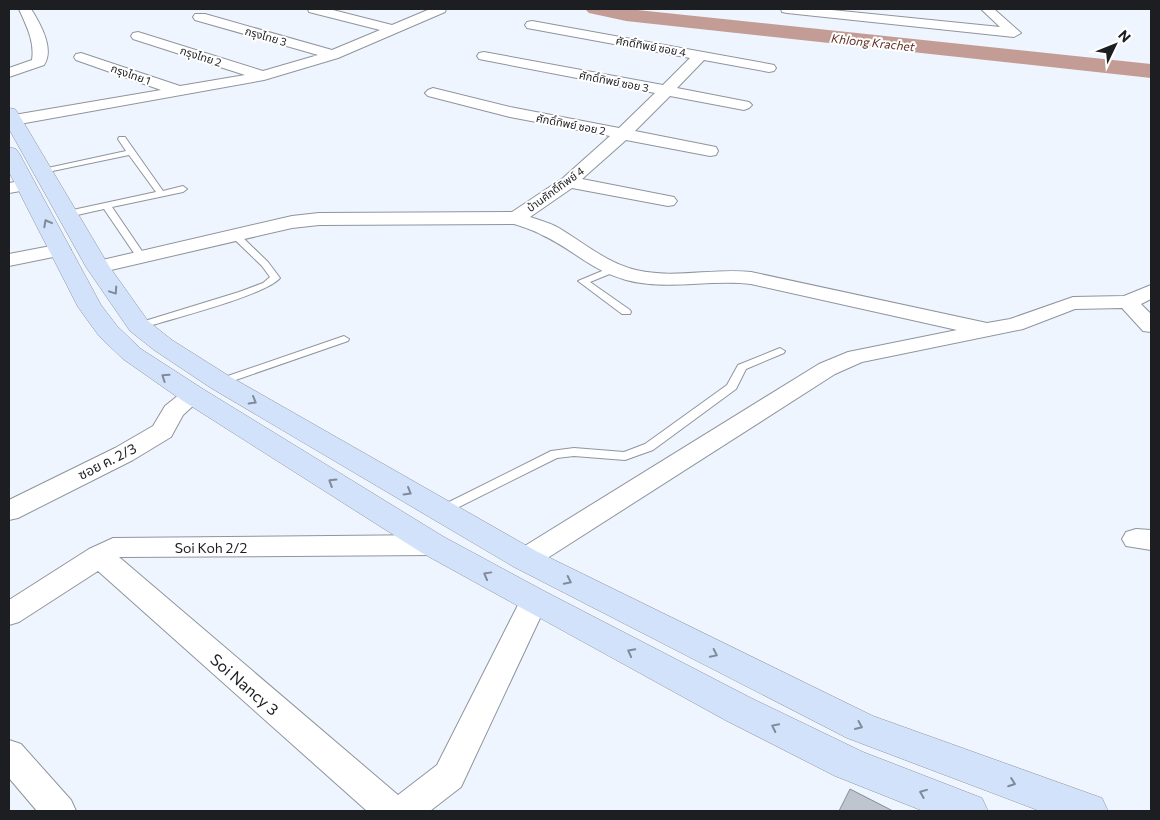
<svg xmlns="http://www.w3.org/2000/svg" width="1160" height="820" font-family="Commissioner,'Noto Sans Thai',sans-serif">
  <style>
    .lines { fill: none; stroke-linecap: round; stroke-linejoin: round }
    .river { fill: #c39d95; fill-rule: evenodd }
    .building { fill: #bfc5cf; stroke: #868c95 }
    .lane-casing { stroke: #8f949d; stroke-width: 2 }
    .street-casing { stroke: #8f949d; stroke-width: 2 }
    .secondary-casing { stroke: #8f949d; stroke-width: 1 }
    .lane { fill: #fff; fill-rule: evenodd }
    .street { fill: #fff; fill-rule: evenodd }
    .secondary { fill: #d2e2fb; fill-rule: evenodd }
    .oneway { stroke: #808a99 }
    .labels { text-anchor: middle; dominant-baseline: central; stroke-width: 4; stroke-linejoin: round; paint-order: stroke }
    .far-street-label { font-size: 11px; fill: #1c1e22; stroke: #fff }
    .far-water-label { font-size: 12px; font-style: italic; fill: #5e2c21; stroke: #fff }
    .street-label { font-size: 14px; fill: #1c1e22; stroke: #fff }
    .near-street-label { font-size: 16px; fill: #1c1e22; stroke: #fff }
  </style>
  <rect width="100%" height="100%" fill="#eff5fe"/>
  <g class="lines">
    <path class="river" d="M585 9H628L1151 64V78L626 21 589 13Z"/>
  </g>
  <path class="building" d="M850 789 893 811H839Z"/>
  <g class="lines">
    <g class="lane-casing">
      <path id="lane" d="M119 137H125L163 191 183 186 187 189 183 192 112 207 146 257 141 260 138 259 104 209 68 217 64 214 68 211 156 192 129 155 43 173 39 171 43 169 126 151 118 139Z
        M235 232 238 233 268 262 280 278C264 296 170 319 143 328H135L134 326 135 324 239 292 263 283 270 277 262 266 232 237V233Z
        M614 266 619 269 617 271 590 282 630 310 631 312 630 314H622L578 281Z
        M344 336 349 339 348 341 224 384H216L215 382 216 380Z
        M780 348 785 351 784 353 746 369 736 389 653 450 625 460 574 456 557 458 445 514H437L435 511 437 508 551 451 574 448 624 452 645 444 727 385 738 365Z"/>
    </g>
    <g class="street-casing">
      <path id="street" d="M19 9H31C40 23 55 49 44 65L9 77V68L32 60C35 41 26 25 19 9Z
        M308 9H329L392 25 430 9H446L445 12 338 58 264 80 14 125 9 123V117L14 115 161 90 76 60 74 57 76 54 81 53 180 86 245 75 133 39 131 36 133 33 138 32 263 71 318 55 195 20 193 17 195 14H205L332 50 380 30 309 12Z
        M781 9H822L1000 27 981 9H994L1021 33 1014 37 787 13 782 12Z
        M532 21 769 64 774 65 776 68 774 71 769 72 704 60 677 88 749 102 752 105 749 108 744 110 670 96 635 131 716 147 718 151 716 155 710 156 626 140 582 179 674 197 677 201 674 205 668 206 572 188 530 217C539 220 550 223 559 228 584 243 607 263 636 270 674 279 713 268 751 272L987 323 1010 319 1073 297 1124 296 1151 285V299L1141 304 1151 314V332L1143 331 1122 308 1075 309 1023 329 862 362 835 374 535 566 525 569 515 566 511 559 515 552 819 364 848 352 957 330 751 284C709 279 667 291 626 280 590 270 573 249 542 235 533 230 523 227 514 224L319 225 292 228 98 273 91 271 88 267 91 263 98 261 292 216 319 213 512 212 563 178 610 136 510 117 428 96 425 93 428 90 433 88 510 107 619 128 655 93 484 60 479 59 477 56 479 53 484 52 663 85 690 58 527 28 525 25 527 22Z
        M26 180 32 181 35 185 32 189 9 193V183Z
        M61 244 68 246 71 250 68 254 9 266V254Z
        M193 388 201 390 205 395 183 415 171 437 133 460 18 518 9 520V500L115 448 153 426 165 406 185 390Z
        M1136 529 1151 530V550L1126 546 1122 539 1126 532Z
        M433 535 443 538 447 545 443 552 433 555 119 557 398 795 437 765 524 593 534 590 544 593 548 601 461 787 430 811H367L98 571 19 622 9 625V600L89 549 113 538Z
        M9 740 21 744 71 800 76 811H37L9 778Z"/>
    </g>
    <g class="secondary-casing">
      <path id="secondary" d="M9 108 15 109 18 113 109 266 148 321 172 340 229 376 536 551 873 716 1102 798 1108 811H1040L847 738 514 567 211 388 154 350 130 331 86 267 9 129Z
        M9 147 16 149 19 153 101 305 117 326 141 349 203 389 444 537 546 592 751 698 863 752 982 798 988 811H923L835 776 725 720 422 553 183 401 123 359 99 336 78 307 9 172Z"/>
    </g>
    <use href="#lane" class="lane"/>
    <use href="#street" class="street"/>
    <use href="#secondary" class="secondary"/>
  </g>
  <defs><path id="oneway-chevron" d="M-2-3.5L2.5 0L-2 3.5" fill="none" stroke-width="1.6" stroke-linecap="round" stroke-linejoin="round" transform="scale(1.25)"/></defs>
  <g class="oneway">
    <use href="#oneway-chevron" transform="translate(47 223) rotate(-118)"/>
    <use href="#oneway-chevron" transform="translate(114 291) rotate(56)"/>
    <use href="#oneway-chevron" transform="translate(165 377) rotate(-146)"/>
    <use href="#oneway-chevron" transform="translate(253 401) rotate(30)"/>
    <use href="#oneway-chevron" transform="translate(332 482) rotate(-148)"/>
    <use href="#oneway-chevron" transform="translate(408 492) rotate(30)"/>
    <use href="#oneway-chevron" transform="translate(487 575) rotate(-151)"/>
    <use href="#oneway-chevron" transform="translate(568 581) rotate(26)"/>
    <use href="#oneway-chevron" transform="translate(631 652) rotate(-152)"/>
    <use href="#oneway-chevron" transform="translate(714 654) rotate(26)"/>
    <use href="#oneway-chevron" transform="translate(859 726) rotate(24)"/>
    <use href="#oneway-chevron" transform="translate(775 727) rotate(-154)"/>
    <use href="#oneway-chevron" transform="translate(1012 783) rotate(20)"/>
    <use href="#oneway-chevron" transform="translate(923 793) rotate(-158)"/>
  </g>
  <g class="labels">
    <g class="far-street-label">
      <text transform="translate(266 36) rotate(16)">กรุงไทย 3</text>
      <text transform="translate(651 46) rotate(10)">ศักดิ์ทิพย์ ซอย 4</text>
      <text transform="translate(201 56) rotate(18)">กรุงไทย 2</text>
      <text transform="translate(131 74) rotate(19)">กรุงไทย 1</text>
      <text transform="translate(614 81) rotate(11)">ศักดิ์ทิพย์ ซอย 3</text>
      <text transform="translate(571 124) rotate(11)">ศักดิ์ทิพย์ ซอย 2</text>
      <text transform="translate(555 189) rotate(-36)">บ้านศักดิ์ทิพย์ 4</text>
    </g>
    <g class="far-water-label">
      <text transform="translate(873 42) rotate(6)">Khlong Krachet</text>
    </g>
    <g class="street-label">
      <text transform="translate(107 461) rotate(-27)">ซอย ค. 2/3</text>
      <text x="211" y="547">Soi Koh 2/2</text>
    </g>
    <g class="near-street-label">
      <text transform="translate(245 684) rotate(41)">Soi Nancy 3</text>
    </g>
  </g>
  <rect width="1160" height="820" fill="none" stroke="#1c1e22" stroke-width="20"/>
  <g transform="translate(1115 45) rotate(47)" stroke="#ffffff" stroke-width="4" paint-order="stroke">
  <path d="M0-4L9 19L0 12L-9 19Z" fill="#1c1e22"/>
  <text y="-8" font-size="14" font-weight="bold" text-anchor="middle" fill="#1c1e22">N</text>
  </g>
</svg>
